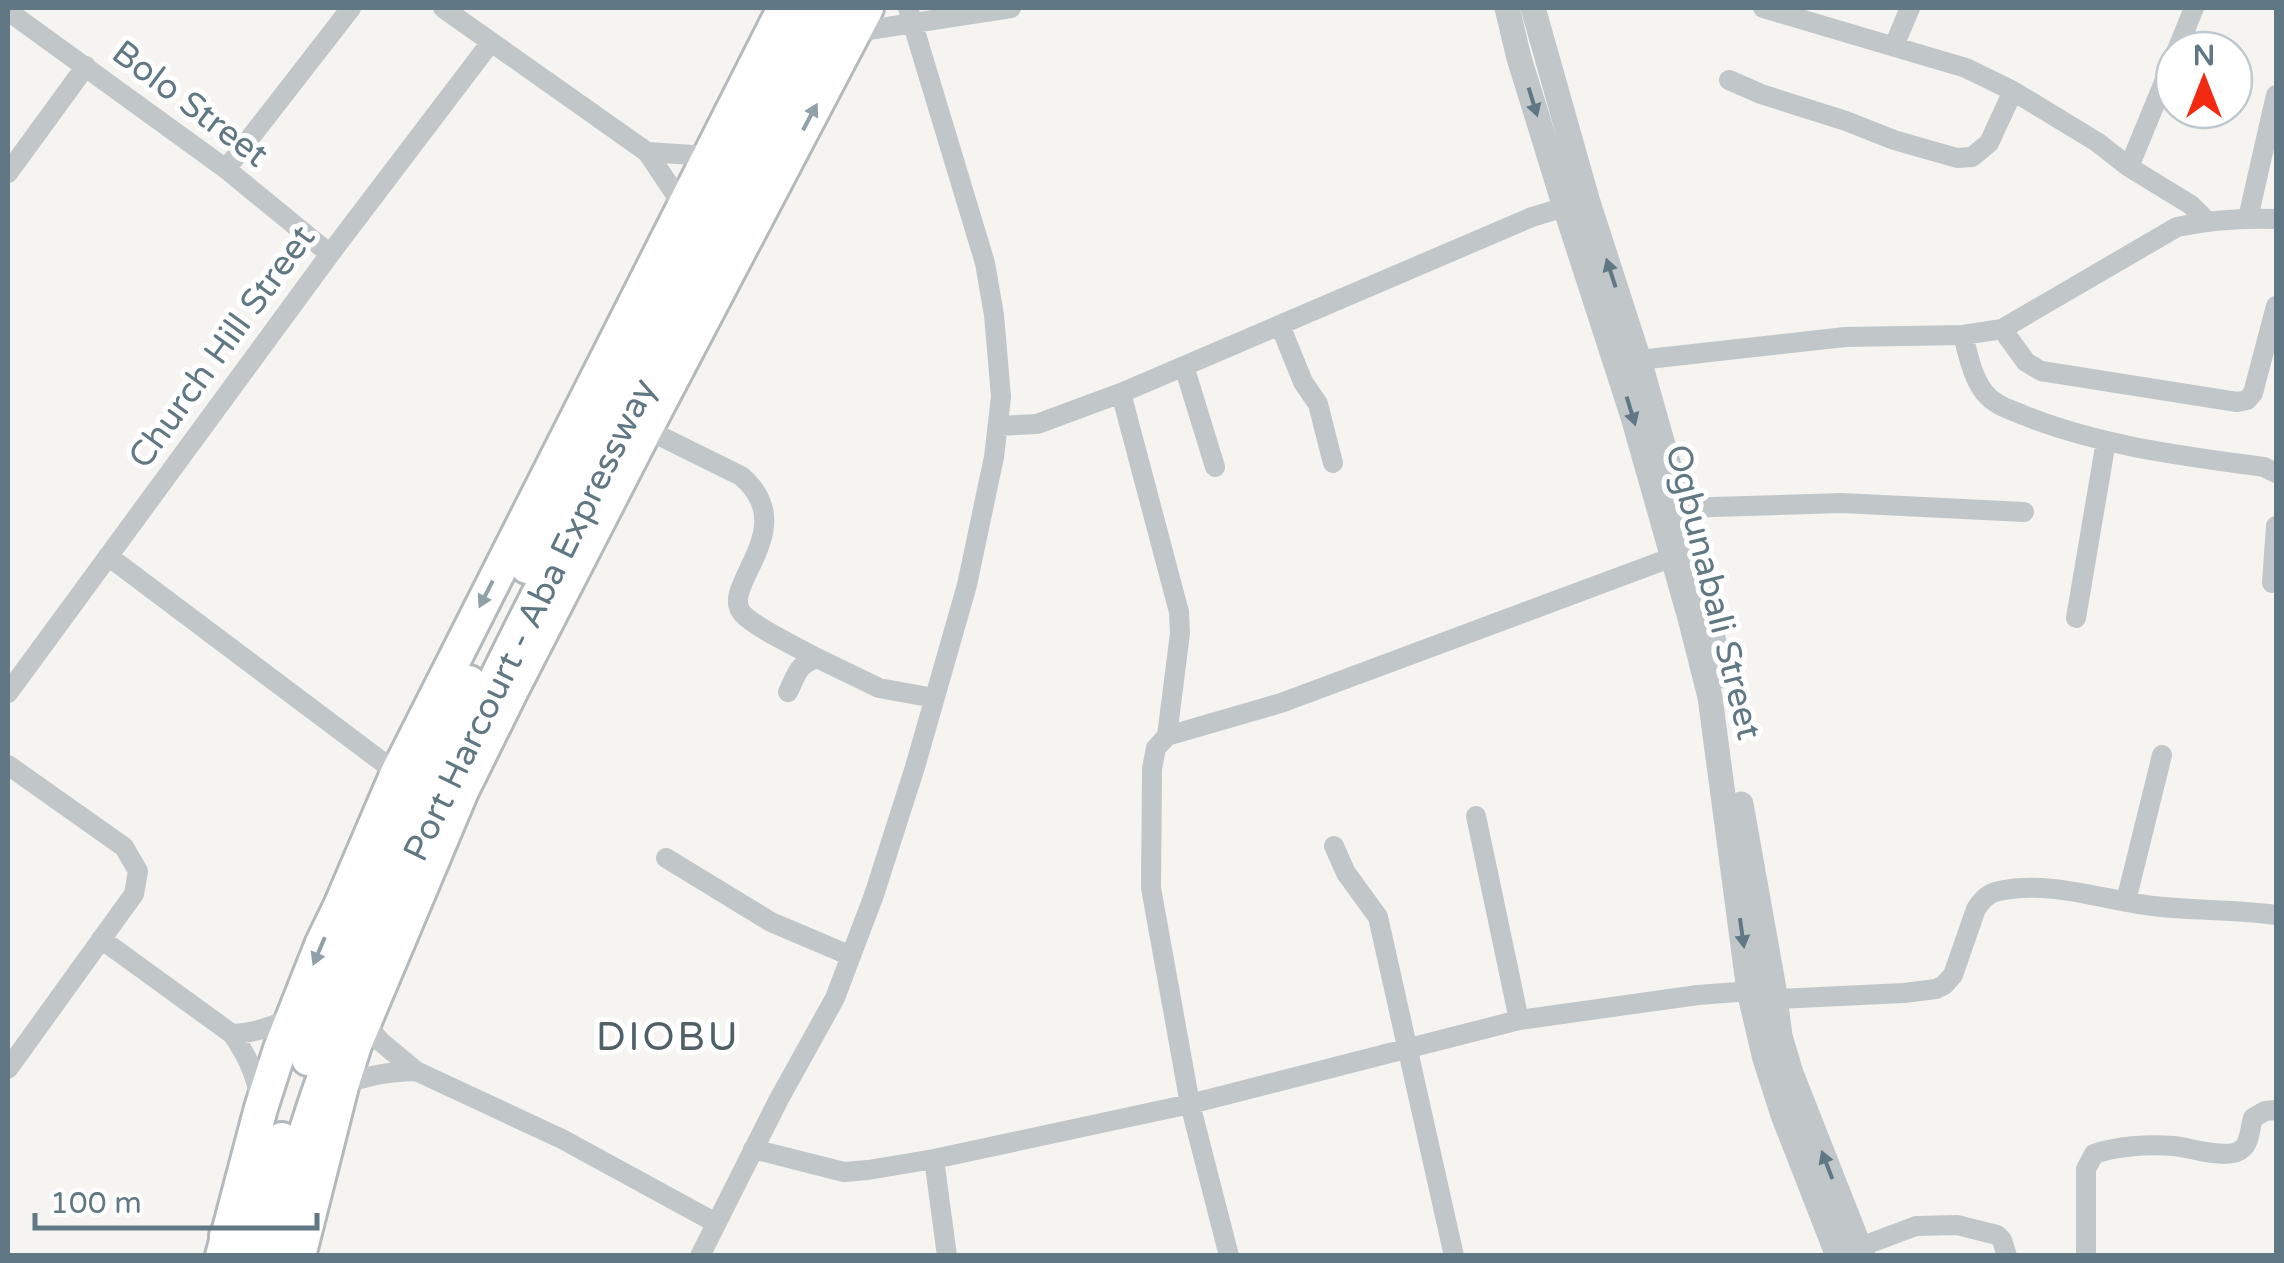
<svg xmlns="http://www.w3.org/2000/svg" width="2284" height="1263" font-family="'Varela Round',sans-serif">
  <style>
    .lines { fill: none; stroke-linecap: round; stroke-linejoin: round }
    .primary-casing { stroke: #b4b9bc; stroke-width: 38 }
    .trunk-casing { stroke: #b3b8ba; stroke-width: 38 }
    .minor { stroke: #c1c6c9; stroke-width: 20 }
    .tertiary { stroke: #c1c6c9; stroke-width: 25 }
    .primary { stroke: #fff; stroke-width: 32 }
    .trunk { stroke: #fff; stroke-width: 32 }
    .oneway { fill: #607884 }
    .oneway2 { fill: #90a0a9 }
    .labels { text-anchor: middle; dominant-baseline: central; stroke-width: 10; stroke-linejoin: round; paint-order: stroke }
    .street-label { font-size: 35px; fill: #607884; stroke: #fff }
    .quarter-label { font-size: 40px; letter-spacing: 2.5px; fill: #4f6068; stroke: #fff }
  </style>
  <rect width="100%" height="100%" fill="#f5f4f0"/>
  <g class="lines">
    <g class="primary-casing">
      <path id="primary" d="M222 1256 261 1108 280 1049 322 943 340 906 397 773 784 8
        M299 1256 342 1086 355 1045 462 791 512 690 646 429 867 8"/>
    </g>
    <g class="trunk-casing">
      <path id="trunk" d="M527 567 810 8
        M308 1059C350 929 407 804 469 682
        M226 1236 256 1184
        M250 1256 254 1234 282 1139
        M276 1256C292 1154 330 1056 369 961 423 828 484 699 550 571 646 383 742 195 839 8"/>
    </g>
    <path class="minor" d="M443 8 647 152 683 206
      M1763 8 1966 68 2013 91 2097 142 2129 167 2191 205 2207 221
      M8 11 226 169 330 254
      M855 32 1011 8
      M1894 46 1910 8
      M2177 50 2194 8
      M1729 80 1761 94 1846 121 1894 140 1957 158 1972 157 1989 143 2013 91
      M647 152 708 156
      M2129 167 2174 58
      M226 169 351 8
      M8 173 86 66
      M2248 218 2276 95
      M1280 325 1303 382 1318 404 1333 463
      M2002 329 2026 362 2041 371 2237 402 2247 400 2253 393 2276 306
      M1963 335C1968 354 1972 376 1984 392 1994 405 2009 409 2023 415 2100 446 2183 456 2264 467L2276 473
      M1639 360 1845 337 1963 335 2002 329 2177 227C2210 220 2243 218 2276 219
      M1184 366 1215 467
      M1121 393 1179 612 1180 633 1167 736
      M998 426 1037 424 1121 393 1532 217 1565 207
      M646 429 741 476C803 528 719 586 742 613 755 628 799 648 817 658
      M1680 508 1842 503 2024 512
      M108 556 397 773
      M2272 583 2276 526
      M2076 618 2106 441
      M788 692C797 674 797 665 817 658L879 688 934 698
      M8 693 330 254 491 42
      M8 765 124 847 138 871 134 894 8 1069
      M1476 816 1519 1020
      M1334 846 1346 873 1378 917 1454 1256
      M666 858 771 922 851 956
      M2126 901 2162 755
      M101 939 232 1034C247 1055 255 1073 260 1099
      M1776 999 1904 993 1936 989 1944 985 1953 975 1976 909C1982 900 1988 893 1999 891 2050 880 2103 900 2153 906 2194 911 2235 909 2276 915
      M364 1022 381 1042 416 1071 562 1139 716 1223
      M232 1034C255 1033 271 1027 292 1017
      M342 1086C366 1075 389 1072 416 1071
      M753 1149 844 1172 868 1170 934 1159 1190 1104 1519 1020 1698 995 1764 990
      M934 1159 947 1256
      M1860 1247 1916 1226 1957 1225 1997 1235 2002 1240 2007 1256
      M700 1256 779 1099 835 998 874 895 915 767 967 585 994 457 1001 397 994 315 985 263 908 8
      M1229 1256 1190 1104 1151 888 1152 769 1156 748 1167 736 1281 703 1673 557
      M2086 1256V1169L2094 1154C2117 1146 2148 1144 2173 1146 2190 1147 2230 1162 2243 1148 2250 1142 2250 1127 2253 1118L2265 1111 2276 1110"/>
    <path class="tertiary" d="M1507 8 1519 58 1565 207 1633 417 1690 618 1710 697 1749 991 1765 1059 1783 1115 1838 1256
      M1533 8 1587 199 1639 360 1705 593 1720 676
      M1741 804 1774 989 1780 1036 1791 1073 1863 1256"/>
    <use href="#primary" class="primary"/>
    <use href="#trunk" class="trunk"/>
  </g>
  <defs><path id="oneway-solid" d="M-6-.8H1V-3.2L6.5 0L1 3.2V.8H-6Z" transform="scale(2.5)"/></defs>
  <g class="oneway">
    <use href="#oneway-solid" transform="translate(1533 102) rotate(73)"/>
    <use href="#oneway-solid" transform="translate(1611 273) rotate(-108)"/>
    <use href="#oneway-solid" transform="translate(1631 411) rotate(73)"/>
    <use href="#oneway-solid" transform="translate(1742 933) rotate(82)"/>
    <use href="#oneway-solid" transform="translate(1827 1165) rotate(-111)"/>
  </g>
  <g class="oneway2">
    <use href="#oneway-solid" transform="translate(810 117) rotate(-62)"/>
    <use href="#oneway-solid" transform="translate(486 594) rotate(117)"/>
    <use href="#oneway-solid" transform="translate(319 951) rotate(113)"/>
  </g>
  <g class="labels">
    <g class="street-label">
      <text transform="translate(190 104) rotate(37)">Bolo Street</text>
      <text transform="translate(222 347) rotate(-54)">Church Hill Street</text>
      <text transform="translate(1713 592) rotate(76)">Ogbunabali Street</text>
      <text transform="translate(530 620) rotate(-64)">Port Harcourt - Aba Expressway</text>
    </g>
    <g class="quarter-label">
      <text x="668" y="1037">DIOBU</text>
    </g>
  </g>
  <rect width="2284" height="1263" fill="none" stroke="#607884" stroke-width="20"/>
  <g transform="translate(2204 80)"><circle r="48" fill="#ffffff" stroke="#bfc9ce" stroke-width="2.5"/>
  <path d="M0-8L18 38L0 25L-18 38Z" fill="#f32911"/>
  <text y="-15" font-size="28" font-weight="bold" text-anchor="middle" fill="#607884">N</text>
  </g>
  <path d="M35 1213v15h282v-15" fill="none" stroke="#607884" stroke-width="5"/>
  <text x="50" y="1213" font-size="30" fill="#607884" stroke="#ffffff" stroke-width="8" paint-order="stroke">100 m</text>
</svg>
